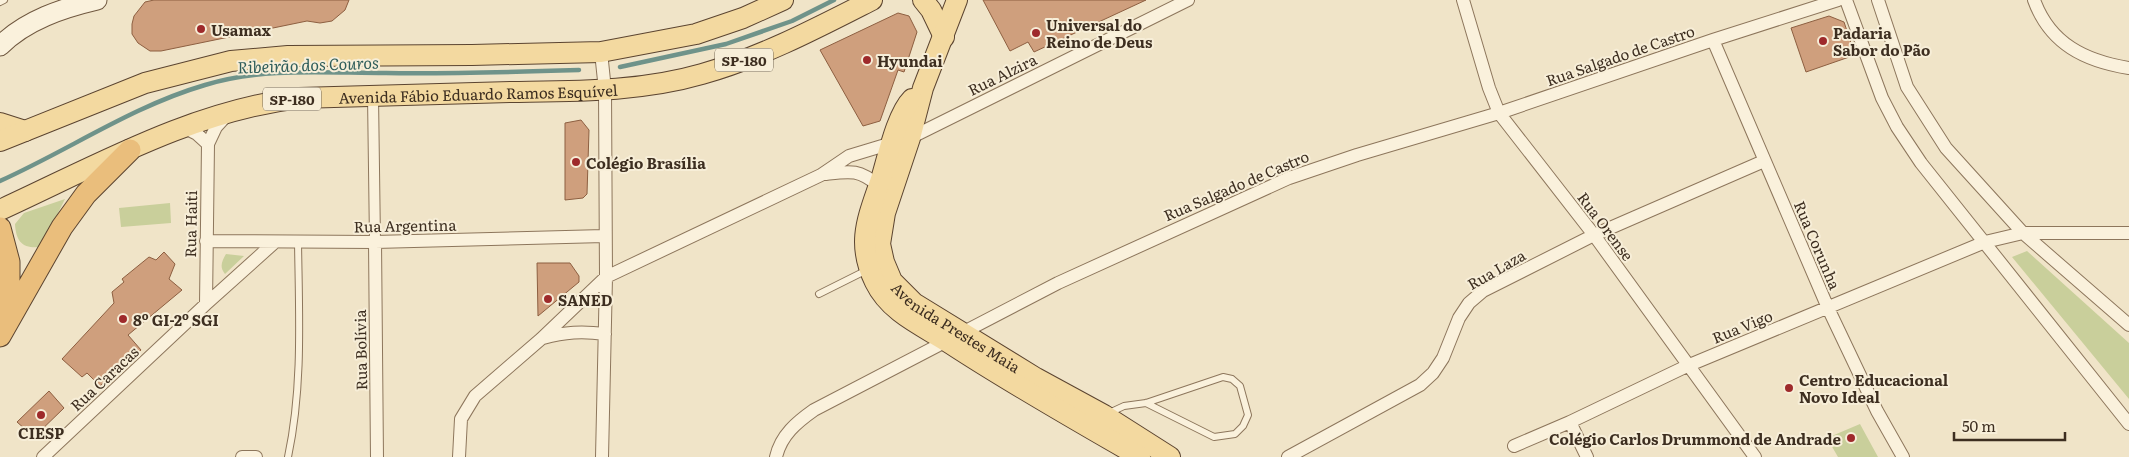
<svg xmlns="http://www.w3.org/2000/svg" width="2129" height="457" font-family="Literata,serif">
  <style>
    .green { fill: #c9cf9b }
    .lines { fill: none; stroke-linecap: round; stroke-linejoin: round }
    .stream { stroke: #6f938a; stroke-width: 4.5 }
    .building { fill: #cf9f7d; stroke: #8d5f41 }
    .service-casing { stroke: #8d765c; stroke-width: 8 }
    .pedestrian-casing { stroke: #8d765c; stroke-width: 12 }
    .minor-casing { stroke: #8d765c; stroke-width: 14 }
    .secondary-casing { stroke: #6f573f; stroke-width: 21 }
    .primary-casing { stroke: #5b4430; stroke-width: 22 }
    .trunk-casing { stroke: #5b4430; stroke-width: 23 }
    .service { stroke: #faf1dc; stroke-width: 6 }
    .pedestrian { stroke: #faf1dc; stroke-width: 10 }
    .minor { stroke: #faf1dc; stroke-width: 12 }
    .secondary { stroke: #faf1dc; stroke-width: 19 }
    .primary { stroke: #f3d9a0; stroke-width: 20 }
    .trunk { stroke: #eabe7c; stroke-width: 21 }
    .poi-dot { fill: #9e2a2b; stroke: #f7eed8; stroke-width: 2 }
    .labels { text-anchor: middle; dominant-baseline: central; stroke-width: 4; stroke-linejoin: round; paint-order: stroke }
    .shield { fill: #f7eed8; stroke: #756857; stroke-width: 1 }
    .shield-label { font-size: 14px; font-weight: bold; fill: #3d2e20 }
    .poi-label { font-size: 15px; font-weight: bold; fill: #3d2e20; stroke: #f7eed8; text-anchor: start }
    .street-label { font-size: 15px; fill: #3d2e20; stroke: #f7eed8 }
    .water-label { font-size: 16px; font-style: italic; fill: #2f5d5a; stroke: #f7eed8 }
  </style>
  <rect width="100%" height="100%" fill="#f0e4c8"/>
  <path class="green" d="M65 199 41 247C23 249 16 242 15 224L24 213Z
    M170 203 171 223 121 227 119 208Z
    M2027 251 2129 343V399L2012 257Z
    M226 254 244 256 225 274C219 267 222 261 226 254Z
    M1860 424 1878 457H1838L1827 438Z"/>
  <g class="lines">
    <path class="stream" d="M620 67 726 44 792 21 834 0
      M0 181C69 150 133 106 205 85 264 67 326 73 386 73 451 74 515 72 579 70"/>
  </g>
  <path class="building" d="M154 0H349L345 10 332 21 320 23 307 21 161 51H150L138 43 132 34V24L134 16 145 2Z
    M983 0H1146L1034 52 1028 42 1010 51Z
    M898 13 909 16 917 32 904 72 898 70 880 121 863 126 820 50Z
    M1829 16 1844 22 1855 55 1806 72 1791 28Z
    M581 120 589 130 587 194 583 198 565 200V123Z
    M164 252 175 264 169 279 182 290 128 335 141 350 100 386 87 373 82 377 62 359 114 303 112 292 124 282 122 279 149 257 156 260Z
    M537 263H570L579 276V282L538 316Z
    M49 391 64 408 34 437 17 422Z"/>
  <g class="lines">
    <g class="service-casing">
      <path id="service" d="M0 2 4 0
        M819 294 867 270
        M1109 413 1124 406 1146 403 1223 377 1232 379 1240 386 1248 415 1243 426 1235 434 1214 437 1146 403
        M288 457C303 387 299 314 298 242"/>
    </g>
    <g class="pedestrian-casing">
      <path id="pedestrian" d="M373 96 375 242"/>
    </g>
    <g class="minor-casing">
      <path id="minor" d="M1463 0 1489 88 1499 113 1594 235 1755 457
        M1846 0 1882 98 1897 127 1921 163 2129 424
        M1878 0 1907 87 1946 148 2023 233 2129 325
        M2034 0C2050 44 2085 61 2129 68
        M1713 40 1828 308 1877 411 1903 457
        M601 52 605 90 606 277 602 457
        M183 127 197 134 208 144
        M910 138 1188 0
        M826 174C850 171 859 169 879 186
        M206 241 375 242 604 236
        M375 242 377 457
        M206 304 208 144 216 127 227 115
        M543 338C565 332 582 331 605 334
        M1570 422 1587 457
        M1514 446 1570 422 1687 366 1985 242 2023 233H2129
        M43 457 206 304 275 242
        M242 457H256
        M459 457 461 419 475 396 541 339 606 277 821 175 849 156 892 143
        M776 457C781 435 797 422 814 410L1058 283 1289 178 1357 155 1499 113 1713 40 1838 0
        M1288 457 1420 385 1433 373 1443 358 1459 318 1469 303 1483 291 1594 235 1764 161"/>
    </g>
    <g class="secondary-casing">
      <path id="secondary" d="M0 46C26 20 63 8 97 0"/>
    </g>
    <g class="primary-casing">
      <g id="primary">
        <path d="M923 0 931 10 944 37"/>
        <path id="s1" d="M957 0 923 88 910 138 885 213 880 244 884 262 892 281 914 303 1036 378 1104 415 1170 457"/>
        <path d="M912 99C897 114 888 156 882 176 869 216 855 241 875 282 890 313 923 326 951 344 1012 384 1076 420 1140 457"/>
        <path d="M0 123 25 131"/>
        <path d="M0 141 145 83 231 61 288 56 472 55 601 52 696 34 743 18 783 0"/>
        <path id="s2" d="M0 210C96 166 192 111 299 98 369 96 440 94 511 92 575 91 640 92 702 74 762 57 817 28 872 0"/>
      </g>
    </g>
    <g class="trunk-casing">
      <path id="trunk" d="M0 228 9 262V279L1 324
        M0 336 62 227 86 194 130 150"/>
    </g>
    <use href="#service" class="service"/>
    <use href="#pedestrian" class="pedestrian"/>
    <use href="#minor" class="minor"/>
    <use href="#secondary" class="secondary"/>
    <use href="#primary" class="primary"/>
    <use href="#trunk" class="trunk"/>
  </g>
  <g class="poi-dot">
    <circle cx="201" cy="29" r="5"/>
    <circle cx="1036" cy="33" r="5"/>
    <circle cx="1823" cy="41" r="5"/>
    <circle cx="867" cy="60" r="5"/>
    <circle cx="576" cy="162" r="5"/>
    <circle cx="548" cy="299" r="5"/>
    <circle cx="123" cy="319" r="5"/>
    <circle cx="1789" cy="388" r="5"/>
    <circle cx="41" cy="415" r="5"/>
    <circle cx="1851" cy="438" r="5"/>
  </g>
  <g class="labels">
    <g class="shield">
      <rect x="715" y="48.5" width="58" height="23" rx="4"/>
      <rect x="263" y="87.5" width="58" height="23" rx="4"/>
    </g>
    <g class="shield-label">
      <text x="744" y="60">SP-180</text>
      <text x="292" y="99">SP-180</text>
    </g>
    <g class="poi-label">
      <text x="1046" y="24">Universal do<tspan x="1046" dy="17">Reino de Deus</tspan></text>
      <text x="211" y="29">Usamax</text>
      <text x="1833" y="32">Padaria<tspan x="1833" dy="17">Sabor do Pão</tspan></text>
      <text x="877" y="60">Hyundai</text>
      <text x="586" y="162">Colégio Brasília</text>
      <text x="558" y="299">SANED</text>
      <text x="133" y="319">8º GI-2º SGI</text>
      <text x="1799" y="379">Centro Educacional<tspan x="1799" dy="17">Novo Ideal</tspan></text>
      <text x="41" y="432" text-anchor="middle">CIESP</text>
      <text x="1841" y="438" text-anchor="end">Colégio Carlos Drummond de Andrade</text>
    </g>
    <g class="street-label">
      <text transform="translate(1620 55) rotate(-19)">Rua Salgado de Castro</text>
      <text transform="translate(1002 74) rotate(-26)">Rua Alzira</text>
      <text stroke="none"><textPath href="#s2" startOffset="500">Avenida Fábio Eduardo Ramos Esquível</textPath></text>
      <text transform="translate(1236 185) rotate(-23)">Rua Salgado de Castro</text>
      <text transform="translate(190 224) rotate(-89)">Rua Haiti</text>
      <text transform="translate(405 225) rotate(-1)">Rua Argentina</text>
      <text transform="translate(1606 226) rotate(53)">Rua Orense</text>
      <text transform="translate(1818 245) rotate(67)">Rua Corunha</text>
      <text transform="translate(1496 269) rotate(-30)">Rua Laza</text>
      <text stroke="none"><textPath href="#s1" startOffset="375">Avenida Prestes Maia</textPath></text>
      <text transform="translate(1742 326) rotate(-22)">Rua Vigo</text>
      <text transform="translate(360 350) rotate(-91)">Rua Bolívia</text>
      <text transform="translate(104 378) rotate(-43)">Rua Caracas</text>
    </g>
    <g class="water-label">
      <text transform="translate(308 64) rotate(-2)">Ribeirão dos Couros</text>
    </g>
  </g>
  <path d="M1954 432v8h111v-8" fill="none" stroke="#3d2e20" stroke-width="2.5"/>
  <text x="1962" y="432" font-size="15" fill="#3d2e20" stroke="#f7eed8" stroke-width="4" paint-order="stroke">50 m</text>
</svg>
